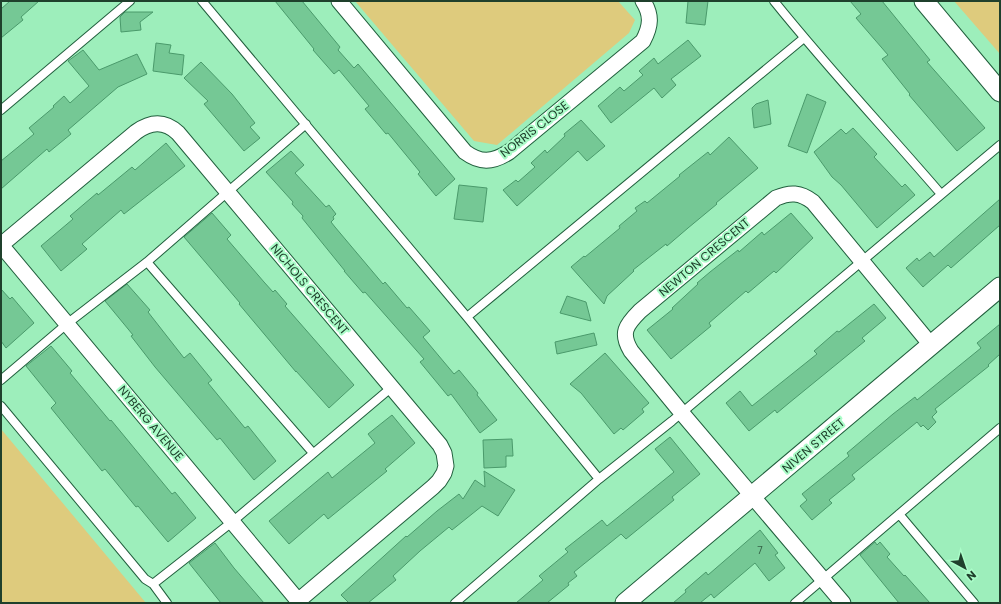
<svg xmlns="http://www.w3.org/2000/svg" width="1001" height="604" font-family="Poppins,sans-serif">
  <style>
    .green { fill: #decb7d }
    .building { fill: #75c895; stroke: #4a9a6b }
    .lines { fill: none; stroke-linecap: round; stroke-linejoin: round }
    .service-casing { stroke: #215f3d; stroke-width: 10 }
    .minor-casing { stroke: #215f3d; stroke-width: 17 }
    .tertiary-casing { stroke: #215f3d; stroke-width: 21 }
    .service { stroke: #fff; stroke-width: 8 }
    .minor { stroke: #fff; stroke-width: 15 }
    .tertiary { stroke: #fff; stroke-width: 19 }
    .labels { text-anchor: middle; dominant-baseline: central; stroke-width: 4; stroke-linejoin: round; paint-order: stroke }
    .number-label { font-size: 10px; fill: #346246 }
    .street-label { font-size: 12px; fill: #1f402c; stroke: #aafcc8 }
  </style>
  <rect width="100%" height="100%" fill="#9deebb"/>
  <path class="green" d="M355 1H618L635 20 629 33 497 145 474 141Z
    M954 1H1000V54Z
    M1 429 146 603H1Z"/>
  <path class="building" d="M10 1H39L21 17 23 20 1 38V9Z
    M275 1H302L340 47 338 50 354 68 358 64 455 179 436 196 418 174 420 172 388 133 386 134 365 109 369 106 339 70 334 74 313 50 314 49Z
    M688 1H708L705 25 686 23Z
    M850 1H882L930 60 927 62 985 128 957 151 909 95 910 94 882 59 888 55 856 18 861 14Z
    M125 12H153L140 22 141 30 121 32 120 17Z
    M688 40 701 56 671 79 676 85 662 98 654 88 611 123 598 106 620 87 624 91 643 75 639 71 654 58 658 64Z
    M156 43 171 45 169 53 184 55 182 75 153 71Z
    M83 50 99 70 137 54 147 74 118 87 68 130 71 134 49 152 47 149 1 189V161L34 134 29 128 54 107 53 106 64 96 70 103 89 86 68 61Z
    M201 62 232 94 255 123 250 127 260 138 244 151 204 104 208 101 184 78Z
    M807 94 826 102 807 153 788 146Z
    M768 100 771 124 754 128 752 108 756 104Z
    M581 120 605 146 587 161 578 151 517 206 503 190 516 180 518 182 535 167 531 163 545 150 547 153 565 136 564 134Z
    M853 128 877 154 874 157 902 187 905 184 915 195 877 228 841 185 832 177 814 152 841 129 846 134Z
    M729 137 758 168 716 203 717 204 688 228 667 246 666 244 633 270 634 271 607 296 604 304 571 267 584 256 585 257 620 228 619 226 637 211 635 208 645 201 647 203 680 176 679 175 708 152 710 155Z
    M166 143 185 166 124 214 121 210 82 244 87 249 61 271 41 246 73 219 70 216 97 193 98 195 132 167 135 170Z
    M291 151 304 165 295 173 326 207 329 205 336 214 333 217 334 219 331 222 335 227 383 284 385 282 407 308 409 307 430 331 423 337 454 374 459 370 478 393 477 395 497 420 480 433 451 394 448 396 420 362 424 359 365 292 363 293 344 271H345L302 218 303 216 292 204 293 202 266 172Z
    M459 185 487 188 483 222 454 219Z
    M1000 199V225L951 268 948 265 923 287 906 268 917 258 919 261 930 252 934 257Z
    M212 213 231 235 227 239 264 282 273 292 275 290 287 304 285 306 354 385 329 408 296 371V372L239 304 240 303 184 237Z
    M791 213 813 238 776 273 774 271 748 293 746 291 709 323 711 326 671 359 647 330 673 309 672 308 698 284 697 283 710 272 738 250 739 252 762 232 764 235Z
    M127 284 150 310 148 312 184 358 190 353 212 380 208 383 245 428 248 426 276 461 254 480 220 438 217 440 155 367 131 336 133 335 105 301Z
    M1 289 10 299 12 297 34 323 6 348 1 341Z
    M567 296 586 302 591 321 560 313Z
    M874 304 886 318 862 338 865 341 789 403 777 413 775 410 749 431 726 403 740 391 752 406 817 354 814 351 837 331 839 332Z
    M1000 324V354L988 365 989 366 935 409 937 412 932 417 936 422 928 430 923 425 921 427 917 422 852 475 855 479 829 500 832 503 812 520 800 506 807 500 802 494 849 456 847 453 893 414 915 397 917 400 981 348 977 343Z
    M594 333 597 345 557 354 555 342Z
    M51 346 72 371 70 373 110 421 111 420 172 494 175 492 196 518 168 542 138 506 136 507 105 469 102 471 51 408 56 403 26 366Z
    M605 353 649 403 642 409 644 412 623 430 621 428 614 434 581 393 570 384Z
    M392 415 415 443 385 469 387 471 328 519 324 514 289 544 269 521 328 472 332 478 375 443 368 434Z
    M670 437 700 474 672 497 674 500 626 539 621 534 574 572 577 576 568 583 569 585 547 603H516L543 580 539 576 568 552 565 549 602 520 607 526 674 472 655 449Z
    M512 439 513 456H506V467L484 468 483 440Z
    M484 471 515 490 498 516 482 506 452 530 449 527 420 551 393 576 396 580 368 603H349L341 595 406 536 407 537 437 511 459 494 463 499 475 480 485 487Z
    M760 530 778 553 775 555 785 568 769 581 755 563 714 598 711 594 700 603H673L686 592 685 590 706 572 708 575Z
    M875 542 877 545 880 542 890 554 887 557 904 576 905 575 930 603H899L860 555Z
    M215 543 234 568 264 603H221L189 563Z"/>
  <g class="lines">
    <g class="service-casing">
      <path id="service" d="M202 1 467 317 599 479
        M774 1C827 67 885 129 941 194
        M1 110 130 1
        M147 262 313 453
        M467 317 804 38
        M1 380 68 323 147 262 306 124
        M1 406 145 579 153 584 167 603
        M899 514 974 603
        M153 584 232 522 392 387
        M455 603 599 479 672 421 1000 145
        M795 603 1000 428"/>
    </g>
    <g class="minor-casing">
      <path id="minor" d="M339 1 465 152C480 163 492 163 509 152L643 41C651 26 652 15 643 1
        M1 245 136 132C150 122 164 120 178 133L440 445 444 453 446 466 444 473 439 481 433 487 298 601
        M1 245 300 603
        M843 603 681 412 631 351C620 333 626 325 640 311L776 198C790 192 800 192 813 202L931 345"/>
    </g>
    <g class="tertiary-casing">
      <path id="tertiary" d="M924 1 1000 92
        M625 603 1000 287"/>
    </g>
    <use href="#service" class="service"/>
    <use href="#minor" class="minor"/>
    <use href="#tertiary" class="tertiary"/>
  </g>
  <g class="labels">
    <g class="number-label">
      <text x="760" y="550">7</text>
    </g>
    <g class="street-label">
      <text transform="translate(534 129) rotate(-38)">NORRIS CLOSE</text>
      <text transform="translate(704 257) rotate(-40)">NEWTON CRESCENT</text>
      <text transform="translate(310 289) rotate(50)">NICHOLS CRESCENT</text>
      <text transform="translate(151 423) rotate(50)">NYBERG AVENUE</text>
      <text transform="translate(813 445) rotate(-40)">NIVEN STREET</text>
    </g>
  </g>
  <rect width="1001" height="604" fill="none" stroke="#1f402c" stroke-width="4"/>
  <g transform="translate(965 568) rotate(140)" stroke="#aafcc8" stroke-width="3" paint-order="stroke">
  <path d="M0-3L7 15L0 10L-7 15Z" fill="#1f402c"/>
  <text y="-6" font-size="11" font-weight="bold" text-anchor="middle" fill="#1f402c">N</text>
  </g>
</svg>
